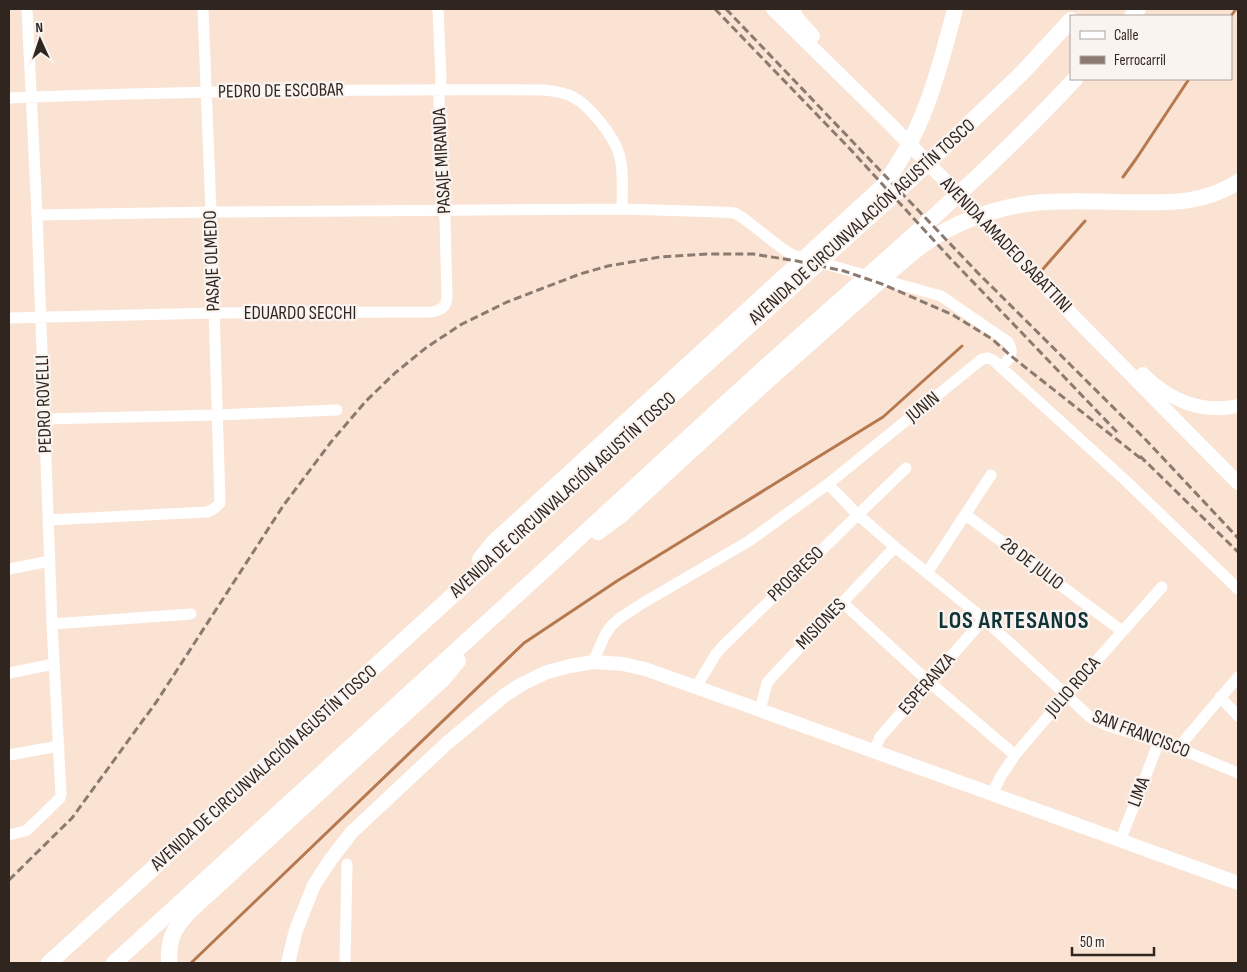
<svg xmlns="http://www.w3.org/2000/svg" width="1247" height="972" font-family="'Sofia Sans Condensed',sans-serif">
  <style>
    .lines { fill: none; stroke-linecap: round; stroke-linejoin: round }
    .stream { stroke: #b6794f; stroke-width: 3 }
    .minor { stroke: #fff; stroke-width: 11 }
    .major { stroke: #fff; stroke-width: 14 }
    .highway { stroke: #fff; stroke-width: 16 }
    .rail { stroke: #8a7a6f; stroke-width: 3; stroke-dasharray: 8 4; stroke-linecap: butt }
    .labels { text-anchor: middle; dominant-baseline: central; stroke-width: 4.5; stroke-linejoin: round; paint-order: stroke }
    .street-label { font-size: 19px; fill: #31261f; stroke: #faf4f1 }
    .district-label { font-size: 24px; font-weight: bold; letter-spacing: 1px; fill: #113437; stroke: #faf4f1 }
  </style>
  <rect width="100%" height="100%" fill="#fbe3d4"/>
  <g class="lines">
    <path class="stream" d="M1231 16 1236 9
      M1123 177 1136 159 1189 79
      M1043 269 1085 221
      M191 963 524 643 617 581 883 417 962 346"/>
    <path class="minor" d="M9 98C186 91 365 89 543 90 553 91 564 92 573 97 589 105 614 136 619 154 624 169 622 192 622 209
      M37 215 211 212 622 209 721 212 735 213 743 218 783 249 793 255 941 296 1008 342C1015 353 1009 361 1000 367
      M9 318 214 313 432 312C441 310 446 307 447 298L445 219 442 199 439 99 441 78 438 9
      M44 419 217 415 337 410
      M828 484 857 514 895 547 984 619 1091 718 1106 725 1178 748 1238 773
      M966 515 1122 631
      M48 520 207 512C213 510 216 508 220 503L211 212 203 9
      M9 569 50 561
      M927 573 991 475
      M842 602 929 682 1015 755
      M52 624 191 614
      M593 662 604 637 611 626 620 618 643 603 749 541 828 484 982 359 988 358 993 360 1125 480 1238 589
      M9 673 54 664
      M696 687 716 654 722 647 906 468
      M1220 697 1238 716
      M760 710 767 683 773 676 895 547
      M1178 748 1238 677
      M874 752 880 737 984 619
      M9 755 59 746
      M992 794 1001 776 1015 755 1066 695 1162 587
      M9 835 21 832 27 830 57 801 60 798 61 794 52 624 37 215 27 9
      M1120 841 1159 742
      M345 963 347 864"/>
    <path class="major" d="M773 9 889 123 989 226 1077 320 1238 483
      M792 9 797 18 813 36
      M1143 374C1168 400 1202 414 1238 406
      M288 963 296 930 314 885 331 859 352 832 446 744 505 695 522 684 547 672 570 666 593 662 623 664 645 669 760 710 1238 883"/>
    <path class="highway" d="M1132 16 1138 9
      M598 532 620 516 766 382 897 266C907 258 916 249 927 242 958 221 995 208 1033 203 1061 200 1089 201 1117 202 1162 202 1198 207 1238 182
      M480 559 493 543 880 189C922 137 939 72 955 9
      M49 963 371 670 648 417 909 181 1021 74 1071 20
      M114 963C323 774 531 582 739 391 851 288 971 191 1075 79
      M169 963C169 953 169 942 174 932 182 916 201 901 214 889L444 678 458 661"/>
    <path class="rail" d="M715 9 850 149 950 258 1117 432
      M726 9 978 273 1146 440 1238 538
      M1140 456 1238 552
      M9 880 72 818 157 701 283 506 331 442 366 401 395 373 427 347 462 324 507 302 580 274 608 266 660 257 709 254H753L797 261 844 271 882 284 953 315 992 339 1011 356 1144 461"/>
  </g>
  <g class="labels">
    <g class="street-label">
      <text transform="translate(281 91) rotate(-1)">PEDRO DE ESCOBAR</text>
      <text transform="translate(442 161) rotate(-93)">PASAJE MIRANDA</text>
      <text transform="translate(862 222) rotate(-42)">AVENIDA DE CIRCUNVALACIÓN AGUSTÍN TOSCO</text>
      <text transform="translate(1006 245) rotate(46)">AVENIDA AMADEO SABATTINI</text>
      <text transform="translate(212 261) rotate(-92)">PASAJE OLMEDO</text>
      <text x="300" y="313">EDUARDO SECCHI</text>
      <text transform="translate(44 404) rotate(-92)">PEDRO ROVELLI</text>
      <text transform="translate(923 407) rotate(-39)">JUNIN</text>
      <text transform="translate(563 495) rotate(-42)">AVENIDA DE CIRCUNVALACIÓN AGUSTÍN TOSCO</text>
      <text transform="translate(1032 564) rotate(37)">28 DE JULIO</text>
      <text transform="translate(796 574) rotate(-44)">PROGRESO</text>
      <text transform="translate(821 624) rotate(-46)">MISIONES</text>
      <text transform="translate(927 684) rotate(-49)">ESPERANZA</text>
      <text transform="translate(1073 687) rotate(-49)">JULIO ROCA</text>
      <text transform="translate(1141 734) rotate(21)">SAN FRANCISCO</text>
      <text transform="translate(264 768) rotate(-42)">AVENIDA DE CIRCUNVALACIÓN AGUSTÍN TOSCO</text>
      <text transform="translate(1139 792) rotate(-69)">LIMA</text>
    </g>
    <g class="district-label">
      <text x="1014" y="620">LOS ARTESANOS</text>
    </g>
  </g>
  <rect width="1247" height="972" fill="none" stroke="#31261f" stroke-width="20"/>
  <rect x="1070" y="15" width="162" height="65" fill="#faf4f1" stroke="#aaa29d"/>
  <rect x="1080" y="31" width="25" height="8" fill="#ffffff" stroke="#aaa29d"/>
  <text x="1114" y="40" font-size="15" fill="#31261f">Calle</text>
  <rect x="1080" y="56" width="25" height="8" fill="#8a7a6f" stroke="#aaa29d"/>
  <text x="1114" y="65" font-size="15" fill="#31261f">Ferrocarril</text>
  <g transform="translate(40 40) rotate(357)" stroke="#faf4f1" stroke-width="4" paint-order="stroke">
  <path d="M0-4L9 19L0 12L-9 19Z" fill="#31261f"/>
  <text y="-8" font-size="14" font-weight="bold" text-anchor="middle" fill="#31261f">N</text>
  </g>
  <path d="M1072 947v8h82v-8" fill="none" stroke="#31261f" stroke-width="2.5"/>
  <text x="1080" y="947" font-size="15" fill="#31261f" stroke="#faf4f1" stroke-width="4" paint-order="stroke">50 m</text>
</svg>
